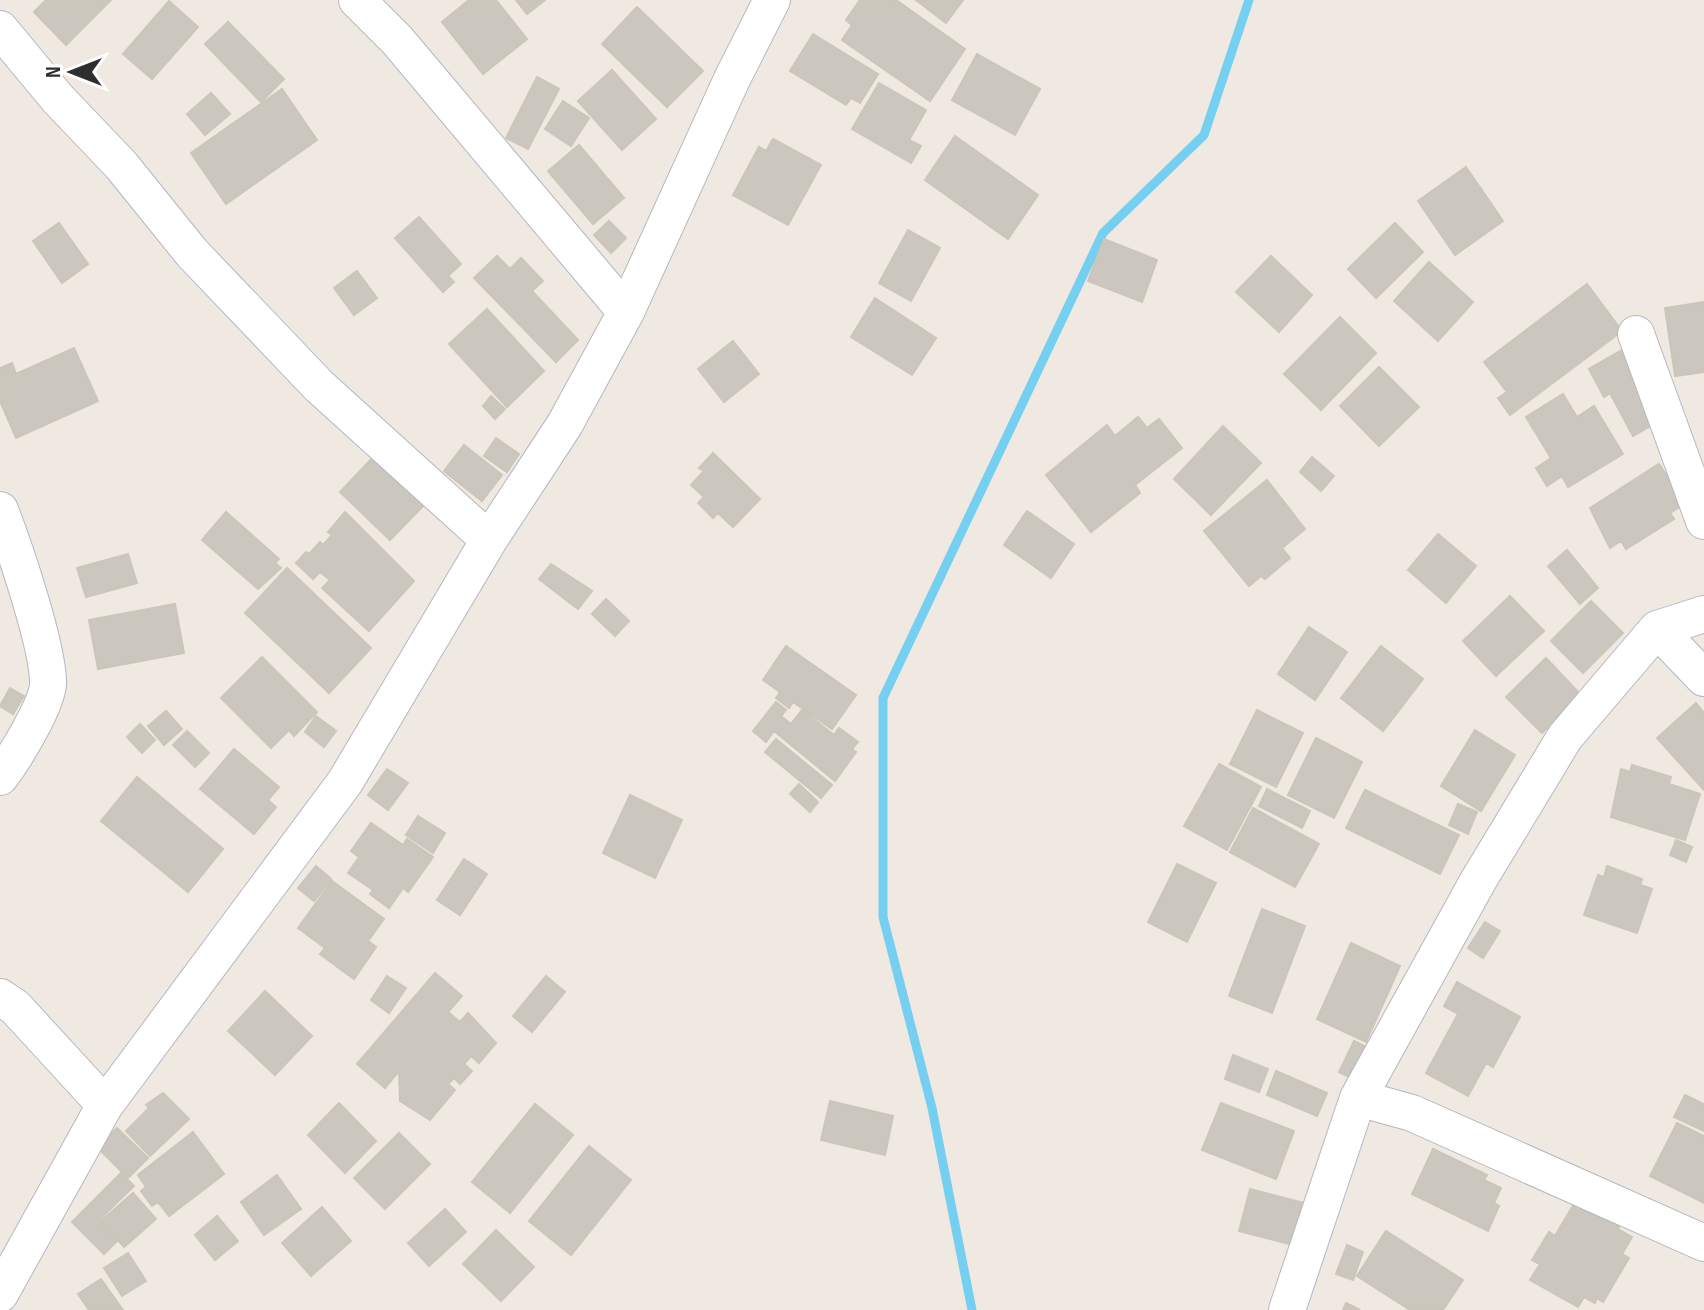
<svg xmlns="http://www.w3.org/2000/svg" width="1704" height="1310" font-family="'Sofia Sans Condensed',sans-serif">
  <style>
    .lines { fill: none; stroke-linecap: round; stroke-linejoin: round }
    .stream { stroke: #75cff0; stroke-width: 9 }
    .building { fill: #cbc7bf; stroke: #cbc5ba; stroke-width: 2 }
    .street-casing { stroke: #b4b7c1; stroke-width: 38 }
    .street { stroke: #fff; stroke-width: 36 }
  </style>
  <rect width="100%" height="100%" fill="#efe9e1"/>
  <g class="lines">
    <path class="stream" d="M972 1310 932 1108 883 917V698L1103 233 1204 135 1249 0"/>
  </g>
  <path class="building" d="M46 0H111L66 45 34 12Z
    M469 0H496L527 39 483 74 442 22Z
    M516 0H545L527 14Z
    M860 0H896L965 49 930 101 842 40 852 25 846 20Z
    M916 0H963L946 23Z
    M169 1 198 27 152 79 123 54Z
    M637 7 703 71 667 107 602 44Z
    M228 22 284 79 261 102 205 44Z
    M813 34 878 74 860 103 851 98 846 105 790 71Z
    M977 54 1040 89 1015 135 952 100Z
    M612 70 656 119 622 150 578 101Z
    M537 77 559 89 528 149 506 138Z
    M879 83 926 110 909 140 921 146 911 163 852 129Z
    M282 89 317 140 226 204 191 153Z
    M211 93 230 114 205 135 187 114Z
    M563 101 589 118 571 146 545 129Z
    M955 136 1038 195 1008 239 925 180Z
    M773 139 821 165 788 225 733 195 759 147 766 151Z
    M579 145 624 198 593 224 548 171Z
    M1466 167 1503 221 1455 255 1418 201Z
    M419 217 461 264 448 276 454 282 443 292 395 238Z
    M609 221 626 238 611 253 594 235Z
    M59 223 88 264 62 283 33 241Z
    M1395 223 1423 252 1376 298 1348 269Z
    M908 230 940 248 911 301 879 283Z
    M1104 239 1157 260 1142 302 1088 281Z
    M497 256 510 269 521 258 543 281 532 291 578 340 556 362 474 278Z
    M1271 256 1312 295 1279 332 1236 292Z
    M1429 262 1473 302 1438 341 1394 301Z
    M357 271 377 298 354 315 334 288Z
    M1587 284 1622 331 1510 415 1498 398 1507 392 1484 362Z
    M875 298 936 338 912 375 851 337Z
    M1704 302V372L1675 376 1665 308Z
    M487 309 544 371 507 407 449 344Z
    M1340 317 1376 353 1321 410 1284 374Z
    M733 341 759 374 724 402 698 369Z
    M74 348 98 401 16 438 0 401V368L12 363 16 374Z
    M1622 350 1657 422 1633 436 1610 393 1604 397 1589 369Z
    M1379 367 1419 407 1379 446 1340 406Z
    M1563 394 1577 417 1594 406 1623 454 1568 487 1562 476 1547 486 1536 468 1551 458 1526 417Z
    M491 396 505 409 495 419 483 406Z
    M1138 417 1147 428 1159 419 1182 448 1135 485 1140 493 1091 532 1046 475 1107 425 1115 436Z
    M1223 426 1261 463 1211 515 1174 479Z
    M496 438 519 454 507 472 484 456Z
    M464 445 502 475 482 501 444 471Z
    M379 451 429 500 390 540 340 492Z
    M713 453 760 499 733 527 718 513 713 518 698 503 704 497 691 485 704 471 699 468Z
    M1312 457 1334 476 1321 491 1300 472Z
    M1659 464 1685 504 1670 513 1674 519 1626 549 1621 541 1610 548 1590 508Z
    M1267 480 1305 529 1282 548 1290 558 1265 579 1261 576 1249 586 1204 531Z
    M1027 511 1074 544 1051 578 1004 545Z
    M226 512 279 559 275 563 281 568 258 589 202 540Z
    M345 512 414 581 369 631 322 588 330 580 320 572 313 579 296 563 306 552 309 554 320 542 323 545 332 535 328 532Z
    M1438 534 1476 566 1446 603 1408 570Z
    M1567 550 1598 588 1580 604 1548 566Z
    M128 554 137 583 86 597 77 568Z
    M551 564 592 591 578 609 539 579Z
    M287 568 371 648 329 693 245 613Z
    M1510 596 1544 631 1496 676 1463 641Z
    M606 599 629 621 615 636 592 614Z
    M1591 601 1623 633 1583 673 1551 641Z
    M175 604 184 653 98 669 89 620Z
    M1309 627 1347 652 1315 700 1278 674Z
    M786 646 856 695 832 729 793 702 789 708 776 698 780 692 763 680Z
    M1381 646 1423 679 1383 731 1341 698Z
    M262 657 317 712 294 736 289 730 271 748 221 698Z
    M1546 658 1581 695 1542 733 1506 697Z
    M10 688 24 696 13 714 0 706Z
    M776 702 786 710 781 716 791 724 802 710 834 735 839 728 858 742 852 749 856 752 835 781 774 731 766 742 753 731Z
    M1696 703 1704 713V790L1657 738Z
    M1257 710 1303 733 1276 787 1230 764Z
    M166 711 182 729 164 745 148 726Z
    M316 716 336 731 324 747 305 732Z
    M140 724 155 740 142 753 127 737Z
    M1475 730 1515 755 1481 811 1441 786Z
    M187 731 209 753 195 767 173 745Z
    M1316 738 1362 762 1334 818 1288 795Z
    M776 739 832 785 821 798 765 752Z
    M234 749 279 787 268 800 276 807 254 834 200 789Z
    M1219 764 1261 787 1227 850 1184 826Z
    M1632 765 1671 777 1669 784 1700 794 1685 840 1611 817 1621 769 1630 772Z
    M387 769 408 783 388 810 368 795Z
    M137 777 223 849 188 892 101 821Z
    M799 784 818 802 810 812 790 794Z
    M1267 789 1310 811 1302 828 1259 806Z
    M1365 790 1459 835 1440 874 1346 828Z
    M630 795 682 820 655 878 603 853Z
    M1458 804 1477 812 1468 834 1449 825Z
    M1253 808 1319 844 1295 887 1230 852Z
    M418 816 445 833 433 853 406 835Z
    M371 823 403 845 407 839 433 857 408 892 403 888 389 908 370 894 373 890 348 873 359 857 351 851Z
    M1676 840 1692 847 1686 862 1670 855Z
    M464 859 487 874 460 915 437 900Z
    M1177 864 1216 883 1187 942 1148 922Z
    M316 866 331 879 314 901 298 888Z
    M1607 866 1642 879 1640 885 1652 889 1637 933 1584 915 1598 875 1604 877Z
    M332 881 384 919 368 941 376 947 354 979 320 954 325 948 298 928Z
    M1262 909 1305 926 1272 1013 1229 996Z
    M1485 922 1500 931 1483 958 1468 948Z
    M1351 943 1400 966 1366 1042 1317 1019Z
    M435 973 462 996 448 1012 460 1022 468 1013 496 1043 479 1063 471 1056 464 1064 472 1071 460 1084 454 1078 448 1084 455 1090 430 1120 400 1101 399 1071 385 1088 357 1064Z
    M387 976 406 988 389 1013 371 1000Z
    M546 976 565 992 532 1032 513 1016Z
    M1457 982 1520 1017 1493 1067 1486 1063 1468 1096 1426 1073 1458 1014 1444 1006Z
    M265 991 312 1036 275 1075 228 1031Z
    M1354 1041 1372 1050 1357 1081 1339 1072Z
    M1233 1055 1268 1069 1259 1092 1225 1079Z
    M1276 1071 1327 1093 1317 1116 1267 1095Z
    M163 1093 189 1119 150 1156 126 1131 149 1108 146 1105Z
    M1685 1095 1704 1104V1131L1674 1117Z
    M830 1101 893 1116 885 1155 821 1140Z
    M339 1103 376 1141 345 1173 308 1135Z
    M1221 1103 1294 1131 1276 1179 1202 1150Z
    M535 1104 573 1135 510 1213 472 1182Z
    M1677 1123 1704 1136V1203L1650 1176Z
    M117 1128 148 1158 128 1178 98 1148Z
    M193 1132 224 1174 169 1216 158 1202 152 1206 141 1191 146 1187 138 1175Z
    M399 1133 430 1164 385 1209 354 1178Z
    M589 1146 631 1180 571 1255 529 1221Z
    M1433 1149 1487 1175 1484 1180 1501 1188 1494 1203 1499 1206 1488 1231 1412 1194Z
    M121 1173 134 1186 98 1221 117 1241 104 1254 72 1222Z
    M277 1175 301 1209 264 1235 241 1202Z
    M1250 1189 1308 1204 1297 1246 1239 1231Z
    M133 1193 156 1219 124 1247 101 1221Z
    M1575 1202 1604 1219 1610 1209 1624 1217 1618 1229 1632 1237 1622 1254 1629 1258 1603 1302 1597 1298 1595 1303 1584 1297 1578 1307 1530 1280 1540 1264 1532 1260 1549 1232 1555 1236Z
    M322 1207 351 1241 311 1276 282 1243Z
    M445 1209 466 1232 429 1266 408 1243Z
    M217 1216 238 1241 215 1260 195 1235Z
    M496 1230 534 1267 501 1301 463 1264Z
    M1386 1231 1463 1280 1443 1310H1410L1357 1276Z
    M1347 1245 1363 1252 1353 1280 1336 1274Z
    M128 1253 146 1281 122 1296 104 1268Z
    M101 1279 123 1310H89L78 1294Z
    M1346 1303 1360 1310H1343Z"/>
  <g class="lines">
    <g class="street-casing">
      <path id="street" d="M357 0 397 40 626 312
        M0 29 58 99 121 165 192 253 319 386 489 540
        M1636 334 1704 521
        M0 510C14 546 49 649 48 684 47 705 14 759 0 777
        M1657 629 1704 678
        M0 997 15 1007 105 1105
        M1358 1098 1412 1113 1704 1243
        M0 1294 105 1105 345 782 489 540 565 424 626 312 732 79 772 0
        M1287 1310 1358 1098 1478 881 1565 737 1657 629 1704 614"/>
    </g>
    <use href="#street" class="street"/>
  </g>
  <g transform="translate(72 72) rotate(270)" stroke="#ffffff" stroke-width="6" paint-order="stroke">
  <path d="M0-6L14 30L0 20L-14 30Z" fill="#2e2e2e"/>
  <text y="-12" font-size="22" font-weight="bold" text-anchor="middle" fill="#2e2e2e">N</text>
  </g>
</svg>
